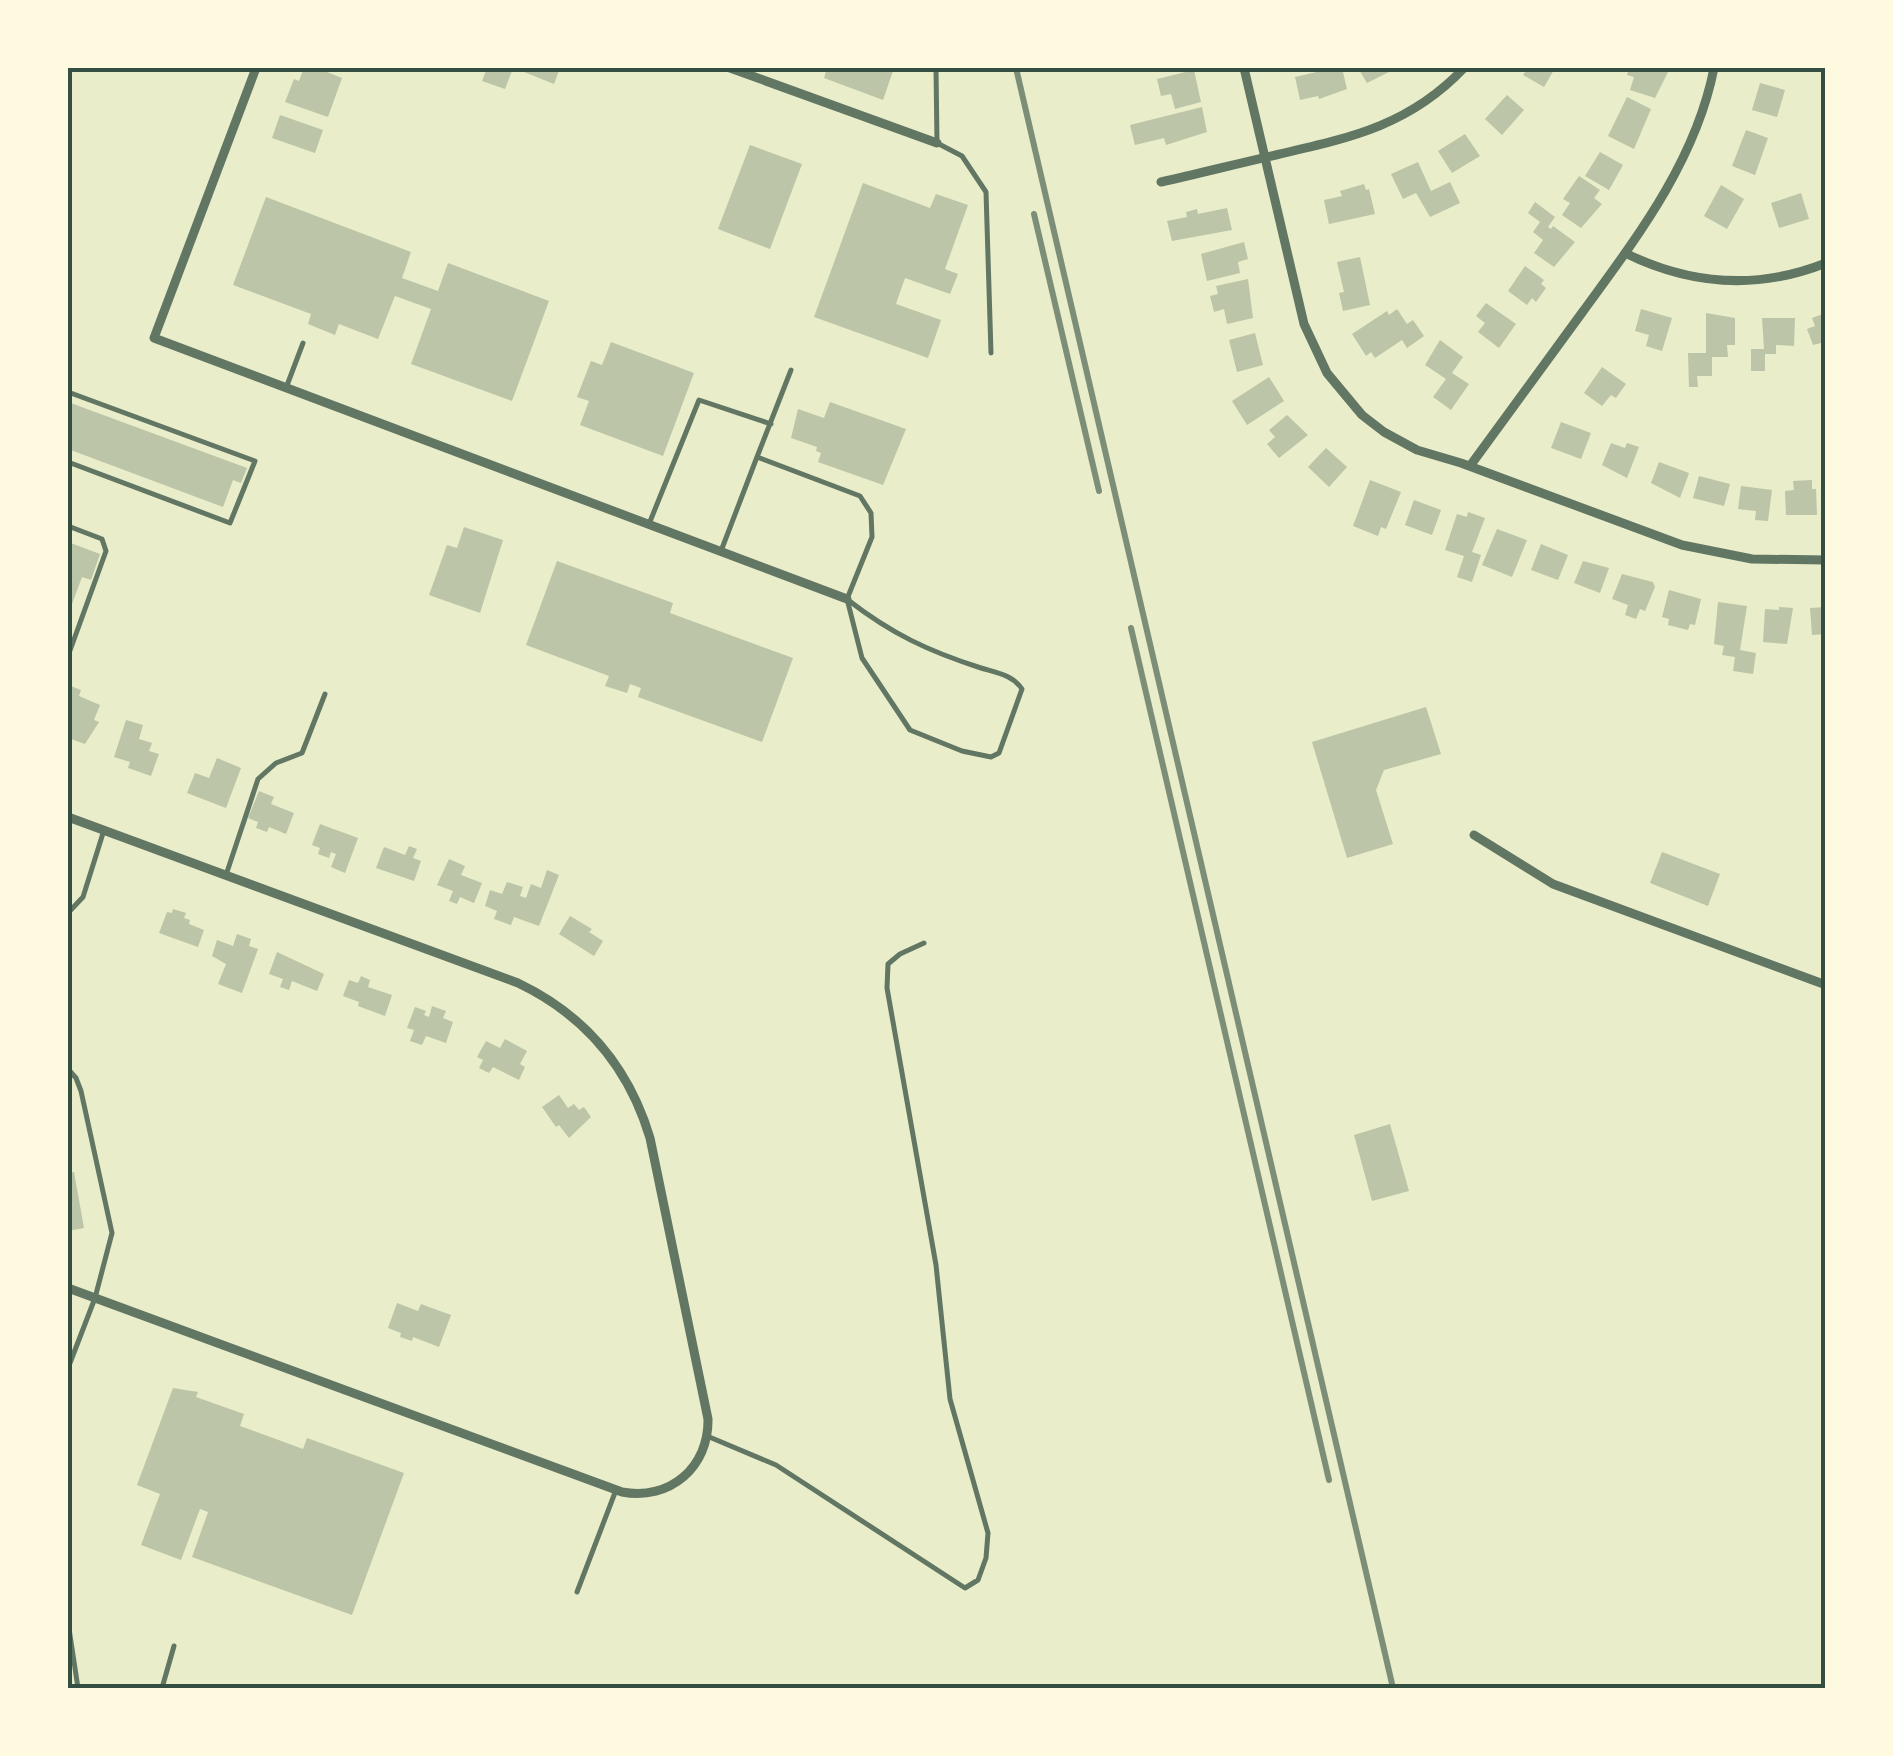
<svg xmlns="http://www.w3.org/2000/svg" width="1893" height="1756" font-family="'Varela Round',sans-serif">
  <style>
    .building { fill: #bcc5a7 }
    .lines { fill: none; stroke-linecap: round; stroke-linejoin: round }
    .service { stroke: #617663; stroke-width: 5 }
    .minor { stroke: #617663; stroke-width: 9 }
    .rail { stroke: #7c8e77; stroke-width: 6 }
    .neatline { fill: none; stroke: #344e41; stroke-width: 4 }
  </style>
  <rect width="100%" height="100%" fill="#e9edc9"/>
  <path class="building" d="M304 68H317L342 78 328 117 285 102 294 79 299 81Z
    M487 68H513L505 89 482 81Z
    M525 68H560L554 84 524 72Z
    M827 68H894L883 100 824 78Z
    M1334 68H1342L1347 89 1319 99 1318 96 1300 100 1295 77Z
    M1358 68H1388L1391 71 1367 83Z
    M1528 68H1555L1544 87 1523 75Z
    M1629 68H1652L1668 72 1655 98 1630 90 1634 77 1627 75Z
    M1194 70 1201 102 1175 109 1171 94 1161 96 1157 79Z
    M1760 83 1785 90 1777 117 1752 110Z
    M1507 95 1524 110 1502 135 1485 119Z
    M1627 97 1651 109 1634 149 1608 136Z
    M1202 107 1207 132 1166 145 1164 138 1135 145 1130 125Z
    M280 115 323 130 315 153 272 138Z
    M1746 130 1768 138 1755 175 1732 166Z
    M1465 134 1480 156 1452 173 1438 151Z
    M750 145 802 164 770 249 718 229Z
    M1600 152 1623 165 1609 190 1585 176Z
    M1418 162 1431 191 1450 182 1460 203 1430 217 1416 193 1403 199 1391 174Z
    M1579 176 1600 190 1594 198 1602 204 1581 228 1562 215 1570 203 1563 199Z
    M863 183 930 208 936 194 968 205 945 269 958 274 950 294 905 278 896 304 941 320 928 358 814 317Z
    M1364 184 1366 190 1369 189 1375 214 1329 224 1324 200 1342 196 1340 191Z
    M1721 185 1744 199 1727 229 1704 216Z
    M1801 193 1809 219 1779 228 1771 203Z
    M266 197 411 252 402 278 438 291 448 263 549 301 512 401 411 364 431 309 395 296 378 339 339 324 335 335 308 324 311 314 233 285Z
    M1535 202 1555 217 1548 227 1551 229 1553 226 1575 242 1554 267 1534 253 1543 240 1533 232 1540 222 1528 213Z
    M1227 208 1232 230 1172 241 1167 221 1187 217 1186 212 1197 209 1198 214Z
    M1244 242 1248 259 1238 262 1240 273 1207 281 1201 254Z
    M1360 257 1370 305 1343 311 1339 293 1344 292 1337 262Z
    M1525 266 1544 280 1541 284 1546 288 1536 302 1532 298 1527 305 1508 291Z
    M1248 279 1253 318 1227 324 1224 309 1214 312 1210 296 1218 294 1216 286Z
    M1486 303 1516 324 1499 348 1478 332 1485 323 1476 316Z
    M1397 309 1407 324 1413 320 1424 336 1407 348 1402 340 1375 358 1371 352 1366 356 1352 334 1387 311 1389 315Z
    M1641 309 1672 318 1662 351 1646 346 1649 335 1635 331Z
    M1706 313 1735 318V345H1727L1728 357H1712V376H1697L1698 387H1689L1688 353H1706Z
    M1826 313V355H1825L1821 343 1813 345 1807 329 1815 326 1812 318Z
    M1762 318H1795L1794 346 1776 345V354H1765V371H1751V349H1764Z
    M1255 333 1263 365 1237 372 1229 340Z
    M1440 340 1463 357 1452 373 1469 384 1451 410 1433 397 1446 379 1425 365Z
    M611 342 694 373 663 456 580 425 589 401 577 397 591 361 602 365Z
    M1602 367 1626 384 1616 398 1611 395 1602 406 1584 393Z
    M1269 377 1284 401 1247 425 1232 401Z
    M68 402 247 468 241 483 233 480 223 507 68 449Z
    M830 402 906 429 883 485 818 462 821 453 816 451 817 447 791 438 798 409 824 418Z
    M1287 415 1308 435 1279 458 1267 444 1275 437 1269 430Z
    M1561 422 1591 433 1581 459 1551 448Z
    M1611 443 1625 448 1627 443 1639 447 1627 478 1602 465Z
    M1326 448 1347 467 1329 487 1308 467Z
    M1659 462 1689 473 1680 498 1651 483Z
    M1699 476 1730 484 1724 506 1693 498Z
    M1370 480 1401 492 1386 529 1381 527 1378 536 1353 526Z
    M1812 480V489H1816L1817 515H1786L1785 491 1794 490 1793 481Z
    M1741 486 1772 490 1768 521 1755 520 1756 511 1738 509Z
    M1414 500 1441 510 1432 535 1405 525Z
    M1468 512 1485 518 1472 552 1481 555 1472 582 1457 577 1464 556 1445 550 1457 514 1467 517Z
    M464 527 503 540 480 613 429 595 447 545 457 548Z
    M1497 529 1527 540 1512 577 1482 565Z
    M68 542 100 554 91 580 82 577 68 615Z
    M1541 544 1568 555 1558 580 1531 570Z
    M557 561 673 603 670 613 793 658 762 742 638 697 641 688 630 684 627 693 605 686 609 676 526 645Z
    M1583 561 1609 568 1600 593 1574 583Z
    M1622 574 1653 582 1655 587 1645 611 1640 609 1636 619 1625 615 1628 605 1612 599Z
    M1669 590 1701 599 1695 625 1690 624 1688 630 1668 625 1669 619 1662 617Z
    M1718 602 1747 606 1740 650 1756 653 1753 674 1733 671 1735 657 1722 655 1724 646 1714 644Z
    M1779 607 1793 608 1787 644 1763 642 1765 609 1779 610Z
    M1826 607V634L1812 635 1810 608Z
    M68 685 81 690 79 696 100 705 94 720 99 722 85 744 68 738Z
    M1426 707 1441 754 1384 770 1376 790 1393 844 1347 858 1312 742Z
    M126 720 143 725 139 739 152 743 149 751 159 754 151 776 128 768 130 762 114 757Z
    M217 758 241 768 226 808 187 793 195 773 209 778Z
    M259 791 274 797 271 804 294 813 286 834 269 827 267 832 256 828 258 822 248 818Z
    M320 824 358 838 345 873 331 867 336 854 331 852 329 858 318 854 320 848 312 845Z
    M409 846 417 849 413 858 421 861 414 881 376 868 384 847 405 855Z
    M1662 852 1720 874 1708 906 1650 883Z
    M449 859 465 866 461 875 482 883 474 903 460 897 457 904 449 901 453 891 437 885Z
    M547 870 559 875 539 926 514 917 511 925 494 919 497 911 485 906 490 890 502 894 507 882 523 887 520 896 526 898 531 884 541 888Z
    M173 909 186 913 184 918 190 920 189 924 204 930 198 947 159 933 167 912 172 913Z
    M570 916 592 929 589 932 603 941 594 956 559 934Z
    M237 934 251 939 249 946 258 949 242 993 218 984 226 964 212 956 217 940 233 946Z
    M277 952 324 974 317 991 292 981 289 990 280 987 283 979 269 974Z
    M361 976 370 980 368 987 392 995 385 1016 358 1006 359 1002 343 996 349 980 358 983Z
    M432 1006 446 1011 443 1018 453 1022 446 1043 426 1036 422 1045 410 1041 414 1030 407 1028 415 1007 426 1011 424 1015 429 1017Z
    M505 1039 527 1051 520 1064 525 1067 519 1080 493 1067 489 1073 479 1068 483 1060 477 1057 486 1041 500 1048Z
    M559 1095 568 1108 574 1104 579 1110 584 1107 591 1117 569 1138 559 1125 556 1127 542 1107Z
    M1390 1124 1409 1191 1372 1201 1354 1135Z
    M74 1172 84 1228 68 1231V1173Z
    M397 1303 418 1311 421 1304 451 1315 439 1347 413 1337 412 1341 400 1337 401 1333 388 1328Z
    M173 1388 198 1392 196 1397 244 1414 240 1426 303 1449 307 1438 404 1473 352 1615 192 1557 208 1512 200 1509 181 1560 141 1545 160 1494 137 1485Z"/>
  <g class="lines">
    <path class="service" d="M936 68 937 143 962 156 986 192 991 353
      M286 388 303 343
      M68 392 255 461 230 523 68 462
      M757 457 791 370
      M649 524 699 400 771 424
      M68 526 102 539 106 551 68 656
      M721 551 757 457 860 496 871 513 872 537 847 599 862 658 910 730 962 751 991 757 999 753 1022 689C1013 675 997 673 981 668 928 651 892 634 848 600
      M226 875 258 779 276 763 302 753 325 694
      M68 913 83 897 104 830
      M68 1069 76 1078 81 1091 112 1233 95 1298 70 1363 68 1362
      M707 1436 776 1465 965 1588 978 1580 986 1558 988 1533 950 1399 936 1265 887 988 888 964 900 954 924 943
      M577 1592 616 1490
      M68 1622 78 1688
      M162 1688 174 1646"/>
    <path class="minor" d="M256 68 154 338 847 599
      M730 68 937 143
      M1244 68 1304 324 1327 373 1362 415 1384 432 1417 450 1461 463 1682 545 1752 559 1826 560
      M1161 182C1201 173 1240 163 1280 154 1354 137 1411 124 1464 68
      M1625 253C1690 285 1758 290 1826 263
      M1470 466C1508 414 1546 362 1584 310 1638 236 1696 160 1714 68
      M68 817 518 983C585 1015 629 1068 650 1138L708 1419C709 1467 670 1501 622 1492L68 1288
      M1474 835 1553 884 1826 985"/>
    <path class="rail" d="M1016 68 1393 1688
      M1034 214 1099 491
      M1131 628 1329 1480"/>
  </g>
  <rect width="1893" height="1756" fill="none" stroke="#fefae0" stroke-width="140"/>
  <rect x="70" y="70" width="1753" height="1616" class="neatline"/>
</svg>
